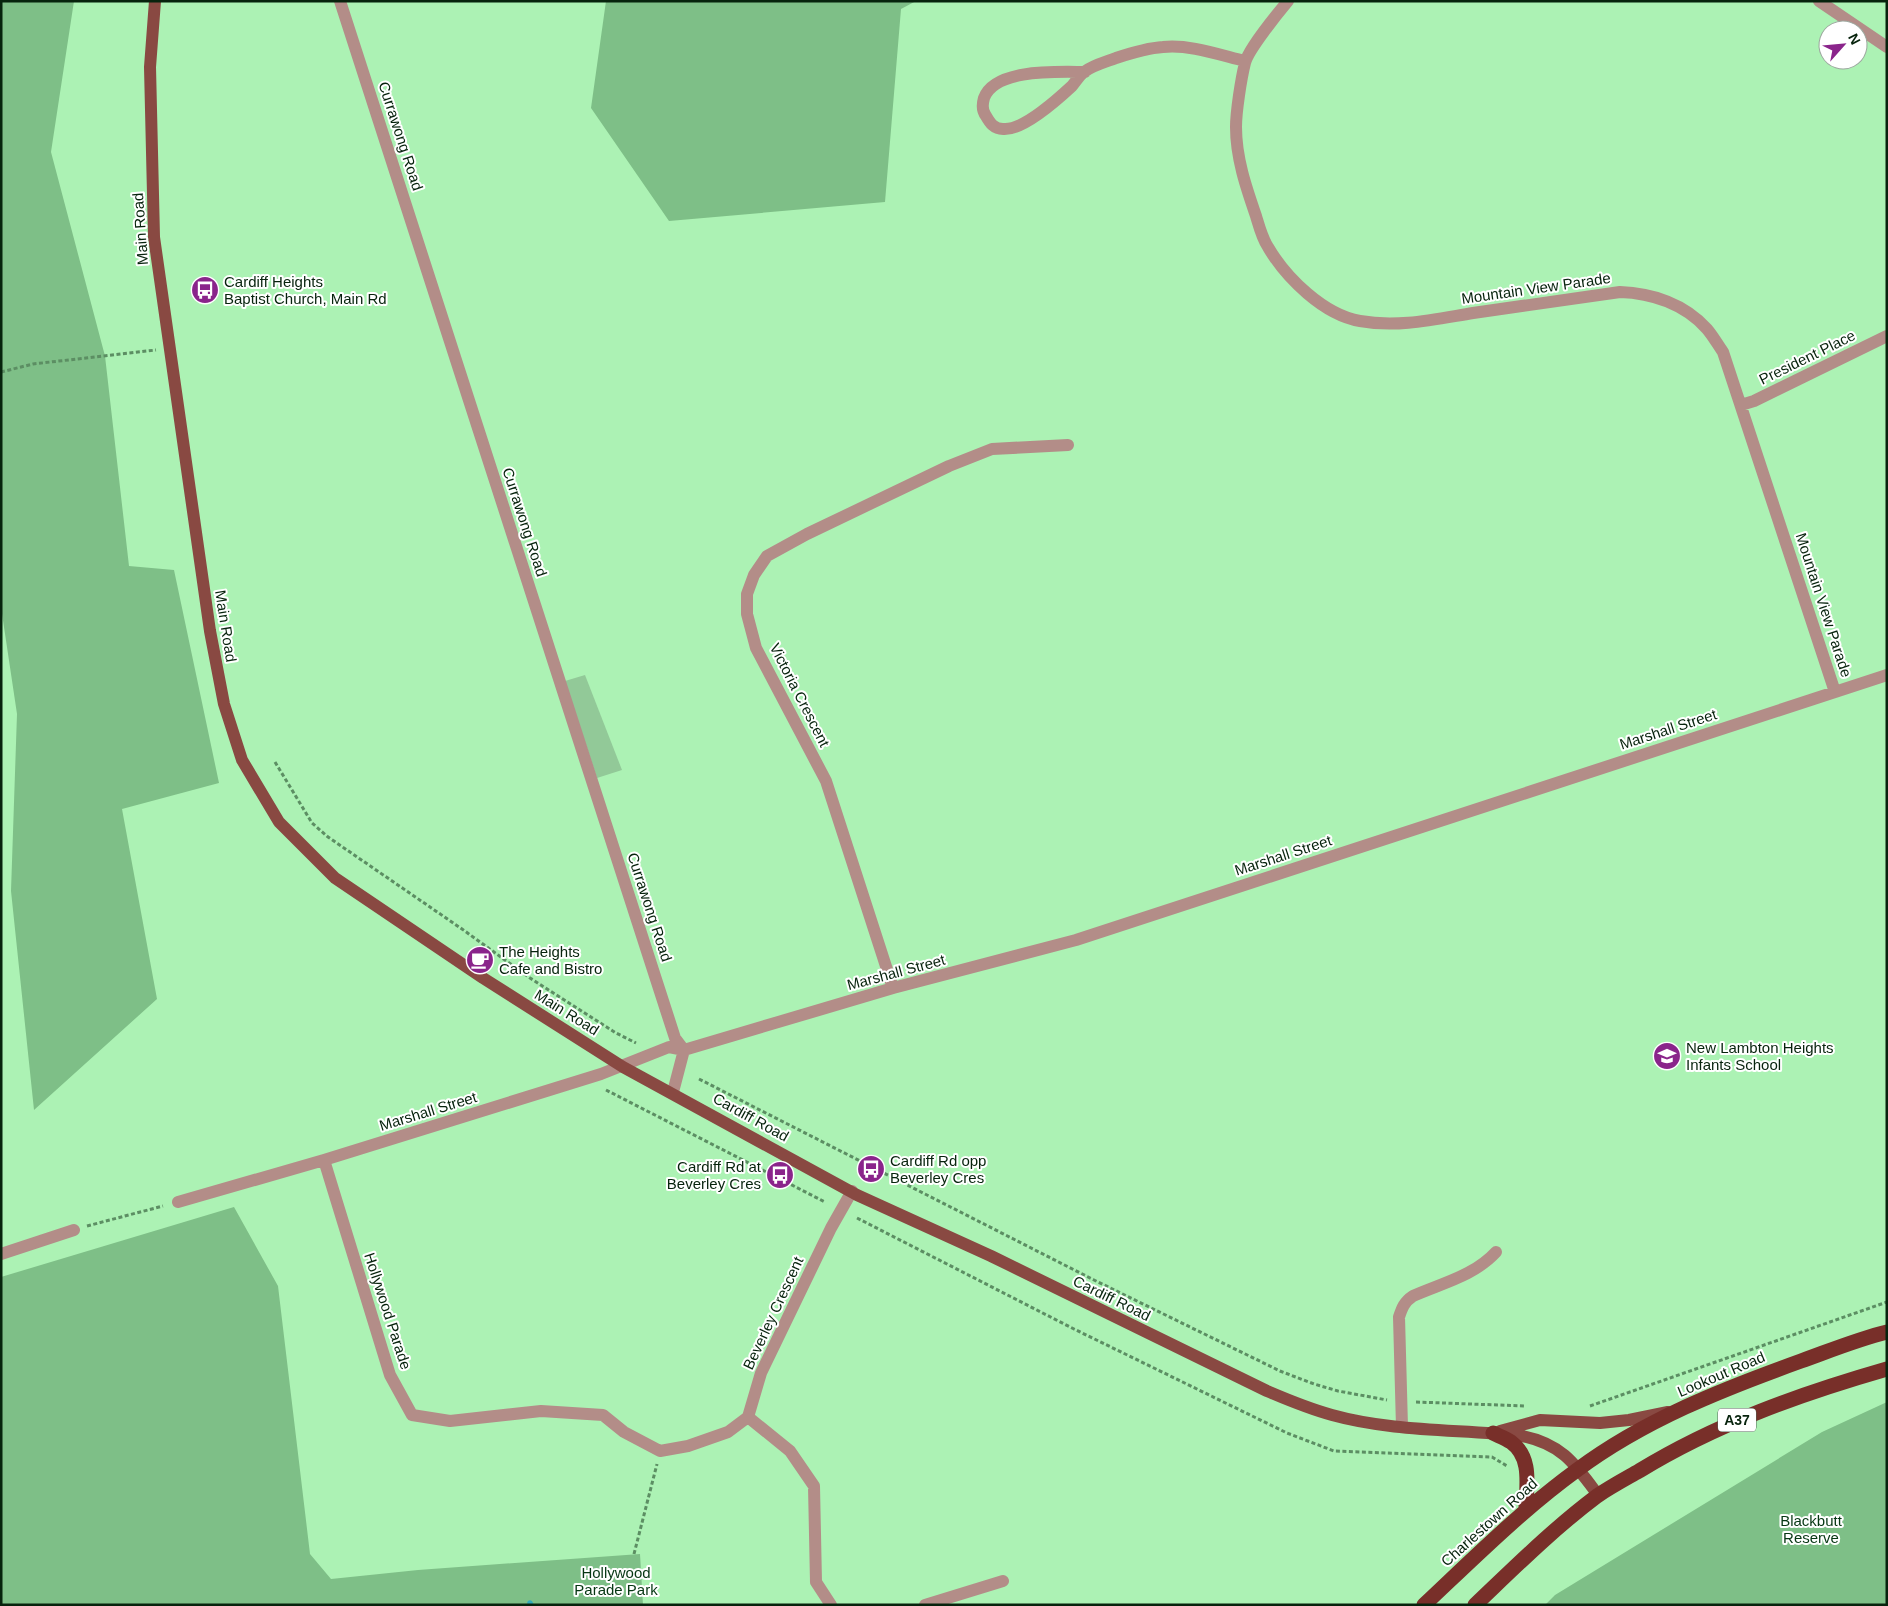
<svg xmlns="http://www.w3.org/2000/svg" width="1888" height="1606" font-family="Helvetica,sans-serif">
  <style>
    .green { fill: #92c998 }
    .forest { fill: #7ebf87 }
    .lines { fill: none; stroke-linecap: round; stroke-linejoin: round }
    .stream { stroke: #33abba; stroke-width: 5.5 }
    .path { stroke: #5c8e63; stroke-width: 3; stroke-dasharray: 4 2.5; stroke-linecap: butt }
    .minor { stroke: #b38d88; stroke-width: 12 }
    .major { stroke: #894942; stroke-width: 12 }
    .highway { stroke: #782f29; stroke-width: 15 }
    .labels { text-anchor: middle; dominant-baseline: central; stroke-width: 4; stroke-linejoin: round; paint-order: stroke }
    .shield { fill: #fff; stroke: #516556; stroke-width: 1 }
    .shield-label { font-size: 14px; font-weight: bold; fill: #07230d }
    .street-label { font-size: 15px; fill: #07230d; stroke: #fff }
    .poi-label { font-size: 15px; fill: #07230d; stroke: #fff; text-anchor: start }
    .park-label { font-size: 15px; fill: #063713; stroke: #fff }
  </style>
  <rect width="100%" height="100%" fill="#acf2b4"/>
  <path class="green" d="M585 675 622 770 597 778 565 681Z"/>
  <path class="forest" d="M1 1H74L51 152 105 356 129 566 174 570 219 783 122 809 157 999 34 1110 11 891 17 714 1 607Z
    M606 1H916L901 9 885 202 669 221 591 108Z
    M234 1207 278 1286 310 1554 331 1579 418 1570 640 1554 643 1605H1V1277Z
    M1887 1402V1605H1545L1555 1595 1822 1432Z"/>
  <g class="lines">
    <path class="stream" d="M530 1603 531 1605"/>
    <path class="path" d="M1 372 33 364 156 350
      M275 762 312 823 328 837 462 929 530 978 616 1033 636 1043
      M699 1079 1094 1280 1280 1371 1314 1384 1338 1391 1387 1400
      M606 1090 825 1202
      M857 1218 1074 1329 1287 1433 1334 1451 1492 1457 1507 1466
      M87 1226 163 1206
      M1416 1402 1525 1406
      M1590 1406 1887 1302
      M634 1554 657 1464"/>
    <path class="minor" d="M340 1 675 1038 684 1050 673 1092
      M1288 1C1278 13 1248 50 1245 63 1241 79 1236 112 1236 127 1236 158 1246 187 1256 216 1259 226 1262 238 1268 247 1286 278 1324 315 1360 321 1398 328 1436 319 1473 313 1522 306 1571 299 1620 292 1652 293 1685 304 1707 329 1713 336 1718 345 1723 352L1835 692
      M1819 1 1887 47
      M1085 72C1059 72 995 68 984 98 982 105 982 111 986 116 990 123 994 129 1003 129 1023 131 1058 99 1072 86 1076 81 1080 75 1084 72 1093 65 1106 62 1116 58 1131 53 1147 48 1163 47 1189 44 1220 55 1245 61
      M1741 405 1754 401 1887 336
      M893 988 826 781 756 648 747 614V594L754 575 767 556 807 534 949 466 992 449 1068 445
      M324 1160 390 1375 412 1415 450 1421 541 1411 603 1415 624 1432 660 1451 688 1446 728 1432 748 1417
      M178 1202 324 1160 601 1074 669 1047 684 1050 893 988 1076 940 1887 675
      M1 1254 74 1230
      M1402 1427 1399 1317C1402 1308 1404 1302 1413 1296 1442 1283 1474 1276 1496 1252
      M831 1605 816 1582 814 1486 790 1451 748 1417 761 1373 831 1228 852 1191
      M925 1605 1003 1581"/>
    <path class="major" d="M155 1 150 67 154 237 210 631 224 704 242 760 279 822 335 878 483 978 623 1067 857 1195 991 1256 1267 1391C1288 1400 1310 1409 1332 1415 1393 1432 1459 1429 1522 1436 1562 1444 1575 1464 1598 1495
      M1500 1431 1540 1420 1600 1423 1629 1420 1668 1412"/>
    <path class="highway" d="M1493 1433C1499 1436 1505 1438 1511 1442 1533 1458 1526 1487 1526 1509
      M1424 1605C1474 1558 1522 1510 1577 1470 1644 1420 1723 1389 1801 1361 1829 1351 1858 1339 1887 1332
      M1475 1605C1515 1567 1553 1529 1597 1496 1610 1487 1625 1479 1639 1471 1716 1424 1800 1394 1887 1369"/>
  </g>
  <defs>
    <g id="bus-disc" transform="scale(1.4375)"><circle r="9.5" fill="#8a248b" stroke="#fff"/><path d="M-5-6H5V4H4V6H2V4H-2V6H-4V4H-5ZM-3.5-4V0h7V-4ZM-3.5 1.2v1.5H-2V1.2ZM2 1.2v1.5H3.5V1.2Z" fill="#fff"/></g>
    <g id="cafe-disc" transform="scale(1.4375)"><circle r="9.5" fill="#8a248b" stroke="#fff"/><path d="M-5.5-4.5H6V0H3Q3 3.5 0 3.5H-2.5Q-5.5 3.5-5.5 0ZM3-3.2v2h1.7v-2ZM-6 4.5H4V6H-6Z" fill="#fff"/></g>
    <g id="school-disc" transform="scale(1.4375)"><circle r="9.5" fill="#8a248b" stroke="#fff"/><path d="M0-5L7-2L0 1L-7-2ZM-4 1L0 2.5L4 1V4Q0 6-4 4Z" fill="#fff"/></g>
  </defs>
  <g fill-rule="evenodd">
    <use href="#bus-disc" x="205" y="290"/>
    <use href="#cafe-disc" x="480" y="960"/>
    <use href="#school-disc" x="1667" y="1056"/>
    <use href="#bus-disc" x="871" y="1169"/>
    <use href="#bus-disc" x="780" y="1175"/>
  </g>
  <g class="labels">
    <rect class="shield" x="1718" y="1408.5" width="38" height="23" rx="4"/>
    <g class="shield-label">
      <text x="1737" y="1420">A37</text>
    </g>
    <g class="street-label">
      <text transform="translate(401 136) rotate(72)">Currawong Road</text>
      <text transform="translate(140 229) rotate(-94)">Main Road</text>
      <text transform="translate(1536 288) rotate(-8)">Mountain View Parade</text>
      <text transform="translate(1807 357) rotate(-26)">President Place</text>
      <text transform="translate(525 522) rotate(72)">Currawong Road</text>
      <text transform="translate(1824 605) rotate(72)">Mountain View Parade</text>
      <text transform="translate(226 626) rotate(81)">Main Road</text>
      <text transform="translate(800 695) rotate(63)">Victoria Crescent</text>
      <text transform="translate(1668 729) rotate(-18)">Marshall Street</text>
      <text transform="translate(1283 855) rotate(-18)">Marshall Street</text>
      <text transform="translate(650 907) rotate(72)">Currawong Road</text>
      <text transform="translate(896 972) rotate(-15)">Marshall Street</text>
      <text transform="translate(567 1012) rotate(32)">Main Road</text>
      <text transform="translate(428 1111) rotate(-17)">Marshall Street</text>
      <text transform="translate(751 1117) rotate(29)">Cardiff Road</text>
      <text transform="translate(1112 1298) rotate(26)">Cardiff Road</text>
      <text transform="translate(388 1311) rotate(72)">Hollywood Parade</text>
      <text transform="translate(773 1313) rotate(-65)">Beverley Crescent</text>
      <text transform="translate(1721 1374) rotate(-23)">Lookout Road</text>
      <text transform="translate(1489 1522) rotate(-42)">Charlestown Road</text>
    </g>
    <g class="poi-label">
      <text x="224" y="281">Cardiff Heights<tspan x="224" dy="17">Baptist Church, Main Rd</tspan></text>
      <text x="499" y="951">The Heights<tspan x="499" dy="17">Cafe and Bistro</tspan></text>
      <text x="1686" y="1047">New Lambton Heights<tspan x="1686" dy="17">Infants School</tspan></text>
      <text x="890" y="1160">Cardiff Rd opp<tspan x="890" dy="17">Beverley Cres</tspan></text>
      <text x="761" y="1166" text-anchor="end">Cardiff Rd at<tspan x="761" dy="17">Beverley Cres</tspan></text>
    </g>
    <g class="park-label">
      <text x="1811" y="1520">Blackbutt<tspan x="1811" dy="17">Reserve</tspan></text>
      <text x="616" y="1572">Hollywood<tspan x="616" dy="17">Parade Park</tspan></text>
    </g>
  </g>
  <rect width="1888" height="1606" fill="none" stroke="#07230d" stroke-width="5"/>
  <g transform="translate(1843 45) rotate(63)"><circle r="24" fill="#ffffff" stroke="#9ca79e"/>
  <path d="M0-4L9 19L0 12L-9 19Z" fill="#8a248b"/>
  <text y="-8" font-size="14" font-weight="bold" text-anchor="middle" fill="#07230d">N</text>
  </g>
</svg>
